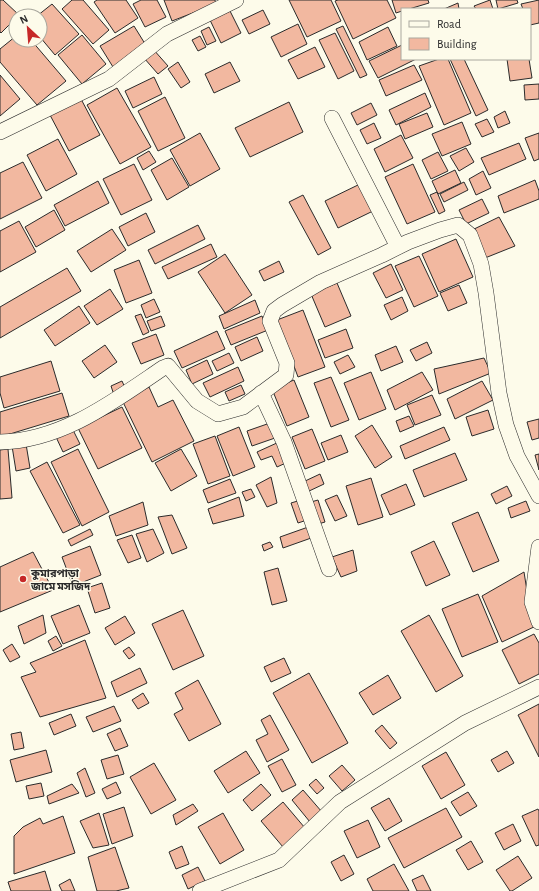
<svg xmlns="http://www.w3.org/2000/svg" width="539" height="891" font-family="'Alegreya Sans','Noto Sans Bengali',sans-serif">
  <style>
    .building { fill: #f2b8a0; stroke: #2b2b2b }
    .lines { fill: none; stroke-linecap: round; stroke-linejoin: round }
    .street-casing { stroke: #2b2b2b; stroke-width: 16 }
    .street { stroke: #fdfbea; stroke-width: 15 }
    .poi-dot { fill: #c62828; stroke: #fdfbea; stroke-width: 1.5 }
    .labels { text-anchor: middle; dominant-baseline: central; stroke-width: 3; stroke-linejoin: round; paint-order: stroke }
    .poi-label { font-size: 11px; font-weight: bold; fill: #2b2b2b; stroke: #fdfbea; text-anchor: start }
  </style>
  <rect width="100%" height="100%" fill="#fdfbea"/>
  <path class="building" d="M0 0H3L19 15 16 16V18L1 33 0 32Z
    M72 0H83L109 30 93 44 62 9Z
    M97 0H126L138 18 115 33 94 2Z
    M141 0H157L166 17 145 27 133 4Z
    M164 0H215L216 4 172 21Z
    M289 0H331L341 21 307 37Z
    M338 0H387L396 18 353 39 335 1Z
    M392 0H428L429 3 409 9H402V11L396 13Z
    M490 0 493 9H476L474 6Z
    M496 0H517L518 3 498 9Z
    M539 0V23L530 25V9H523L521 4Z
    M458 3 459 9H444Z
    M52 4 79 34 55 55 40 37V16H37Z
    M263 10 270 24 249 34 242 20Z
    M230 11 241 33 221 43 210 20Z
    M298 24 307 44 281 57 271 37Z
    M134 26 147 47 113 67 100 46Z
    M343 26 367 75 360 78 336 29Z
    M209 27 216 41 207 45 201 31Z
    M388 27 397 46 367 60 359 42Z
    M335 33 354 71 338 79 319 40Z
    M82 35 106 64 82 84 58 55Z
    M16 36V40H31L66 81 37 105 0 62V49Z
    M200 36 206 47 198 51 192 40Z
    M402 45V59H416L378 78 369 61Z
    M315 47 325 67 298 79 288 60Z
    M153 49 168 66 158 74 144 58Z
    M439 59H448L471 113 444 125 419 66Z
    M450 59H464L488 110 476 116Z
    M507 59H529L532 78 510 81Z
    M178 62 190 82 181 88 168 69Z
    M230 62 240 81 214 93 205 74Z
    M414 65 422 80 386 96 379 80Z
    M0 75 20 99 0 116Z
    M154 77 162 94 133 108 125 91Z
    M539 84V99L525 100 524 85Z
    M117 88 151 147 120 164 87 105Z
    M425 93 431 107 396 125 389 110Z
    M165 97 185 138 158 151 138 111Z
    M81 99 100 135 69 151 50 115Z
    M289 102 303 132 250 157 235 128Z
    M371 103 377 115 357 125 351 113Z
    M505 111 510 123 498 128 494 117Z
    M427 113 433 127 405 139 399 124Z
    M487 119 494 132 482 137 475 124Z
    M462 122 471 144 442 156 432 134Z
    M374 123 381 138 367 144 360 130Z
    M200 133 220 169 190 186 170 150Z
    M539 133V159L534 161 525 138Z
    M401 135 413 158 385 172 374 149Z
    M58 139 77 174 46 191 27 155Z
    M519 143 526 159 489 175 481 158Z
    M466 148 474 162 459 171 450 156Z
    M149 151 156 162 143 170 137 158Z
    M438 152 448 171 431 179 422 160Z
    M172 158 189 187 167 200 151 170Z
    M23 162 42 198 0 219V173Z
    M134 164 152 200 121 215 103 179Z
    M413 164 435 212 407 224 385 177Z
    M455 170 461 183 438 194 432 181Z
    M483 171 491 188 476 195 469 179Z
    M535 180 539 191V199L504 213 498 196Z
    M98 181 109 203 65 226 54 205Z
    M464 182 468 190 444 202 440 194Z
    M360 184 373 211 338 228 325 201Z
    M437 192 445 211 439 214 430 195Z
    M303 195 331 248 318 255 289 202Z
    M482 199 489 213 466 224 459 210Z
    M54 210 65 230 36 247 25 227Z
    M146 213 155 232 128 246 119 227Z
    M499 217 515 246 485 258 470 231Z
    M19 221 36 252 0 272V231Z
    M198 225 205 239 155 264 148 250Z
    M112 229 126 250 91 272 77 251Z
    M456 239 473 277 439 292 422 254Z
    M211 244 217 257 168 279 162 267Z
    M225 254 252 295 225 313 198 272Z
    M419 256 438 296 414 307 395 266Z
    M139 260 152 293 126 303 114 270Z
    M279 261 284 272 264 281 259 271Z
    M391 264 403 290 386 298 373 273Z
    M67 268 81 291 0 338V307Z
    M337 283 351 316 325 327 311 294Z
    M459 285 467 303 448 311 440 293Z
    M110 289 123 309 97 325 84 306Z
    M402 297 408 311 391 320 384 305Z
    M154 299 160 312 146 318 141 305Z
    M255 300 260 313 224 329 219 316Z
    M79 306 90 323 55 346 44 330Z
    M303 310 325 367 298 377 277 320Z
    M141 314 149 332 143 335 135 316Z
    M161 316 165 326 151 331 147 321Z
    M262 316 268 330 231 345 225 331Z
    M346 329 353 348 325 358 318 340Z
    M217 331 225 349 182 368 174 351Z
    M156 334 164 355 141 364 132 343Z
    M257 337 263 351 241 361 235 347Z
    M427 342 432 353 416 361 410 350Z
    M105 345 117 362 94 378 82 361Z
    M396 346 403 362 381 371 375 355Z
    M229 353 234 363 217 371 212 361Z
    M348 355 355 367 340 374 334 362Z
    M484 358 491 373 439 394 434 369Z
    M207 360 213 374 192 384 186 370Z
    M51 361 60 391 4 408 0 393V377Z
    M238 367 244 381 210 397 203 383Z
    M371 372 386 409 359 420 344 383Z
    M422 372 433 390 395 410 387 390Z
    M331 377 349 420 331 427 314 383Z
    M294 380 309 417 287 426 272 389Z
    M122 381 126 390 114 395 111 386Z
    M482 381 493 400 455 419 447 399Z
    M241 385 245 394 229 401 225 392Z
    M149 387 158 407 173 400 194 441 152 462 122 400Z
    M62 393 69 416 0 437V412Z
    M432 395 441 415 415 425 407 405Z
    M122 407 142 448 98 469 78 428Z
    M488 410 494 429 472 436 466 417Z
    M409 416 414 426 400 432 396 421Z
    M539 419V438L532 440 527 422Z
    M270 423 275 438 252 446 247 431Z
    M372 425 392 457 375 468 355 436Z
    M239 427 255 467 233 476 217 436Z
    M444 427 450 440 405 459 400 446Z
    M312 429 325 461 305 469 292 437Z
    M73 430 80 444 63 452 56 437Z
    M341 435 348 452 328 460 321 443Z
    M215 436 230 476 208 484 193 444Z
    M279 442 288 462 277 467 272 456 261 460 257 452Z
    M26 444 30 468 16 471 12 446Z
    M8 449 12 498 0 499V450Z
    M78 449 109 512 82 526 51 462Z
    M181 449 197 476 171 491 155 463Z
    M455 453 467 480 424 497 413 470Z
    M539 454V470L535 455Z
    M47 462 80 525 63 533 30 471Z
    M320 474 324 484 307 492 303 482Z
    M271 477 277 503 267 507 256 485Z
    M371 478 383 517 358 525 346 486Z
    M230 479 236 493 208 503 203 490Z
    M406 484 415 505 390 515 381 495Z
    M507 486 512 496 496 504 491 494Z
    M251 489 255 497 246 501 242 492Z
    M337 495 347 516 335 521 325 500Z
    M239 497 244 516 213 524 208 509Z
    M301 500 307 520 298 523 291 503Z
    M318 500 325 522 318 524 311 502Z
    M526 501 530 511 511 518 508 508Z
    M143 502 148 525 116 536 109 516Z
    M478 512 499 561 473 572 452 523Z
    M172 515 187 548 172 554 158 517Z
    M311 526 314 537 283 548 280 537Z
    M90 529 93 535 71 546 68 540Z
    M153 529 164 553 147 562 136 534Z
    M132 535 141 558 128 563 117 540Z
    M434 541 450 575 426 586 411 552Z
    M270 542 273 547 264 551 262 545Z
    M90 546 101 575 73 586 62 557Z
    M353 550 357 571 341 577 332 557Z
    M33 552 53 590 0 612V567Z
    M278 568 287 601 272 605 264 572Z
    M524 572 529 604 536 626 502 642 482 596Z
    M102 583 110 608 95 613 87 588Z
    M478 594 498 642 462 657 442 609Z
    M79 605 90 633 63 644 51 616Z
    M183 610 204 656 173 670 152 624Z
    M43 615 46 633 24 644 18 626Z
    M429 615 463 676 436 692 401 631Z
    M125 616 135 633 115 645 105 628Z
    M534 634 539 643V674L519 684 502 650Z
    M56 636 62 646 53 651 48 641Z
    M85 640 106 698 40 717 21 677 36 672 30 663Z
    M12 644 20 657 10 662 3 650Z
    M129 647 135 655 129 659 123 651Z
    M284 658 291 673 271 682 264 667Z
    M140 668 147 683 117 697 111 682Z
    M309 673 348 743 312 763 273 693Z
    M388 675 401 698 373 715 359 693Z
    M198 680 221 724 189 741 174 714 183 709 175 693Z
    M143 693 149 703 138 709 132 700Z
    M539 704V757L518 715Z
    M114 706 121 721 93 732 86 717Z
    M71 714 76 726 54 735 49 723Z
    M270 715 289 750 267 762 256 740 268 734 261 720Z
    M382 725 397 743 390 749 375 731Z
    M120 728 128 746 115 751 107 734Z
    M21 732 24 748 14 750 11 734Z
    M46 750 52 772 16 782 10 760Z
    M246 751 260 773 228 793 214 771Z
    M507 751 514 763 498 772 491 760Z
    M446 752 465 785 441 799 422 766Z
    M118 755 124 774 107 779 101 760Z
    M282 759 296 785 282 792 268 766Z
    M154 763 176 800 151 814 130 777Z
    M342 765 355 780 342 791 329 776Z
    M85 768 95 793 86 797 77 773Z
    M316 779 324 788 317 794 309 785Z
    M116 782 121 793 107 799 102 789Z
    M41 783 44 796 29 799 26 786Z
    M72 784 79 793 49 804 47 796Z
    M261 784 271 795 252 811 243 800Z
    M303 790 322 812 310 822 292 800Z
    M468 792 477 806 460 816 451 802Z
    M389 798 402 821 385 831 371 808Z
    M283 802 305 828 283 847 261 821Z
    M193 804 198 811 176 825 173 815Z
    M124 807 133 836 112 844 103 814Z
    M446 808 462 837 404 868 388 838Z
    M538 809 539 811V845L536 846 522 816Z
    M99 813 109 845 93 848 80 821Z
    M223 813 244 850 220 864 198 827Z
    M63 816 75 853 14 874V836L23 827 40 818 43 824Z
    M368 820 380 847 357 858 344 831Z
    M513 824 521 841 504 850 495 833Z
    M471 841 483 862 468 870 456 850Z
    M182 846 189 864 176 869 169 852Z
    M115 847 129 888 116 891H97L88 857Z
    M344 855 354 874 341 881 331 862Z
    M518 856 532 878 512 891H510L496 870Z
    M394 864 409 891H373L367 879Z
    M198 867 205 881 188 889 182 875Z
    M45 871 51 891H11L8 882Z
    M423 875 431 891H417L412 880Z
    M70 879 75 891H62L59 885Z"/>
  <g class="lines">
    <g class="street-casing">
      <path id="street" d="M332 118 398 247
        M0 132 109 79 167 34 236 0
        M261 393 284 442 329 569
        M0 442C62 441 114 401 163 368L168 366 197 401 218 414 243 407 286 375 287 363 270 321 274 311 282 305 321 282 382 255 408 242 440 230 458 225 470 235 481 264 486 293 499 393 506 425 517 456 539 496
        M539 547 532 602 539 622
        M200 891 279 860 340 802 465 723 539 687"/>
    </g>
    <use href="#street" class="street"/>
  </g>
  <circle class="poi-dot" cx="23" cy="579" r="4"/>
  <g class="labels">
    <g class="poi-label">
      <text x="31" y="573">কুমারপাড়া<tspan x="31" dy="13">জামে মসজিদ</tspan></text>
    </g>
  </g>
  <rect x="401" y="8" width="130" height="52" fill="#fdfbea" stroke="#a9a89e"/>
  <rect x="409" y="21" width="20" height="6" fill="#fdfbea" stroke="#a9a89e"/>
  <text x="437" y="28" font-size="12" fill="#2b2b2b">Road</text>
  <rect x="409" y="38" width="20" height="12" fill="#f2b8a0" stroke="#a9a89e"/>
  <text x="437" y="48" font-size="12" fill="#2b2b2b">Building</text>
  <g transform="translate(28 28) rotate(334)"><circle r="19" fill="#fdfbea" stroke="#a9a89e"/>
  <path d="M0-3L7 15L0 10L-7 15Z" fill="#c62828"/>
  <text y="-6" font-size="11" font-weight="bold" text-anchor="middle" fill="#2b2b2b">N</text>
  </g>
</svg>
